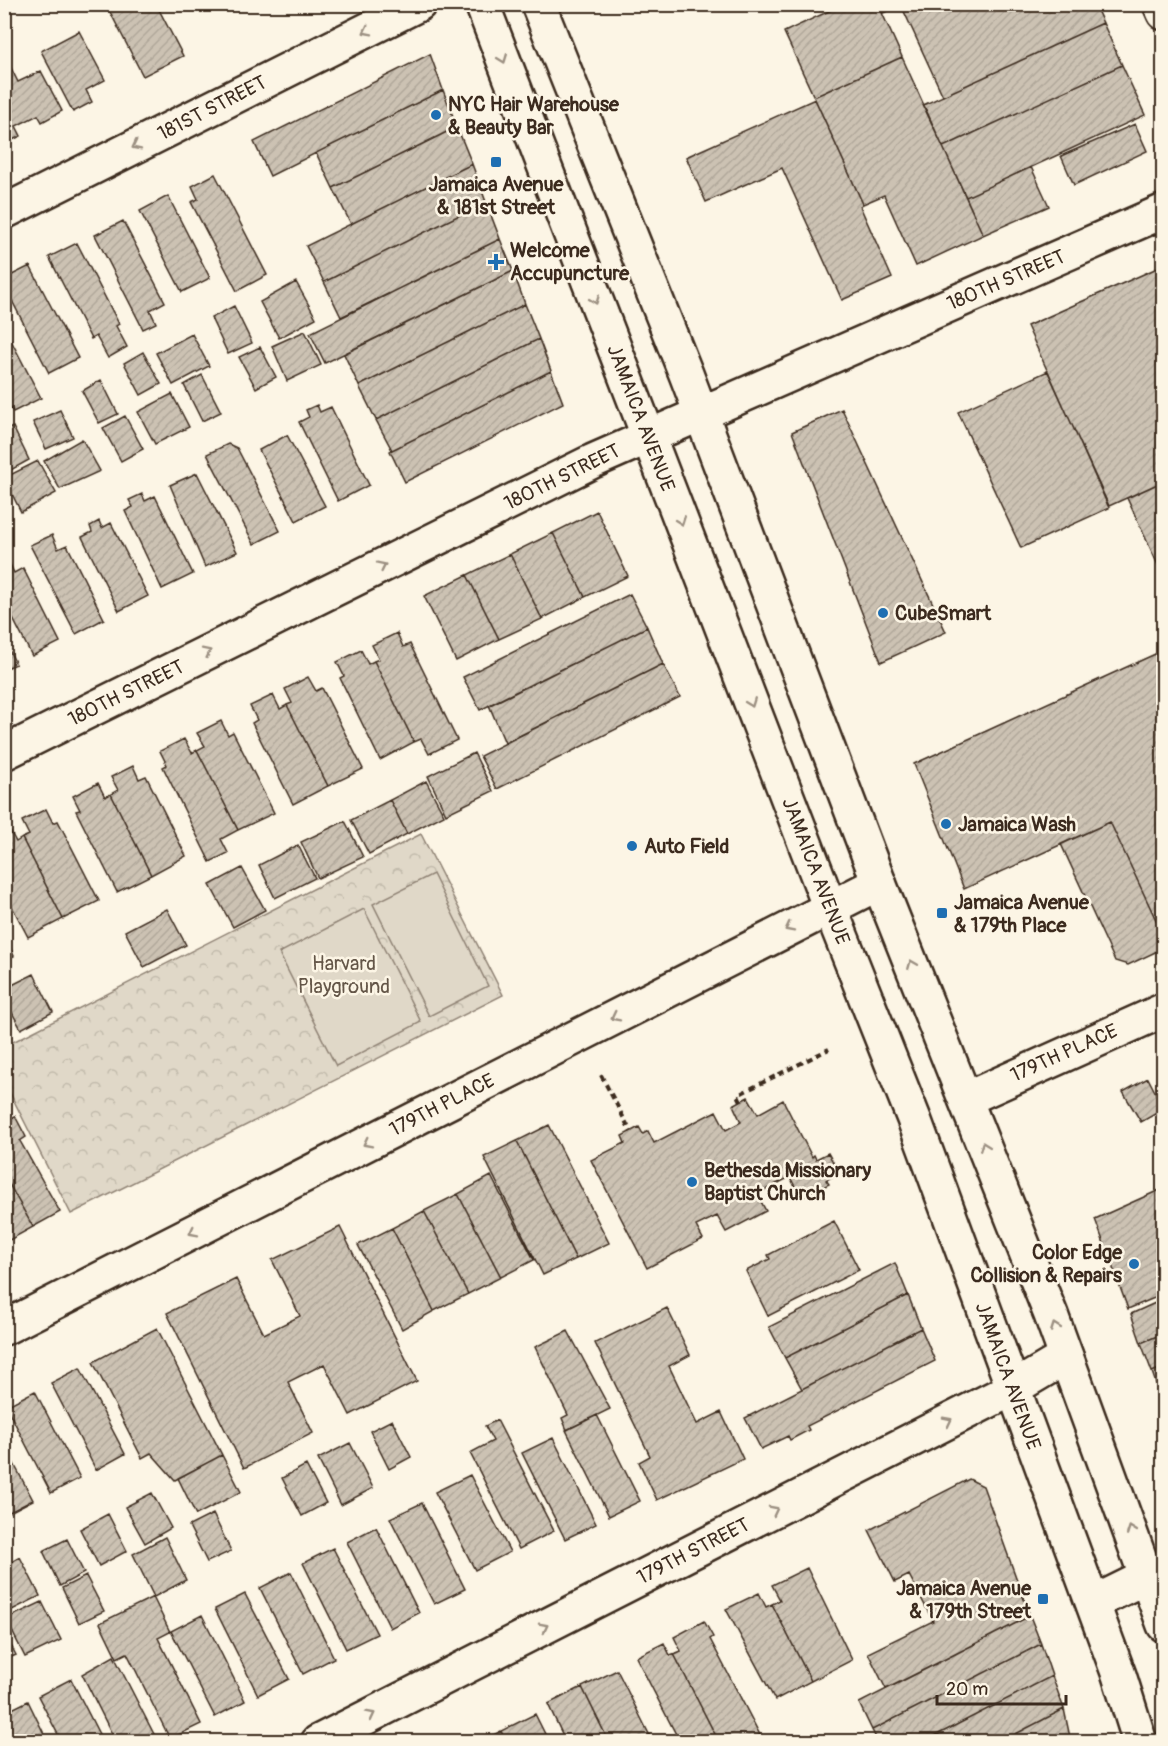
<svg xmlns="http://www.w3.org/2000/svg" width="1168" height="1746" font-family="Pangolin,sans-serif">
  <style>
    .park { fill: url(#park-crowns); stroke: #8e8173; stroke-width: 1.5 }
    .pitch { fill: #e0d8c8; stroke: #8e8173; stroke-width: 1.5 }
    .building { fill: url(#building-hatch); stroke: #3b2a1e; stroke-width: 1.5 }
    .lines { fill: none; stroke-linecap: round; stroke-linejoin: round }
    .street-casing { stroke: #3b2a1e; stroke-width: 38 }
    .primary-casing { stroke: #3b2a1e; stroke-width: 38 }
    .path { stroke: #3b2a1e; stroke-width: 4; stroke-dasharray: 6 4.5; stroke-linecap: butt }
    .street { stroke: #fcf5e5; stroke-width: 33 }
    .primary { stroke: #fcf5e5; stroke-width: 33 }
    .oneway { stroke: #9c9082 }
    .poi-dot { fill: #1f6fb2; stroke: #fcf5e5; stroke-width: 2 }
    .labels { text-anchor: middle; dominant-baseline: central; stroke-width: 5; stroke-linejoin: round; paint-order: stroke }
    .poi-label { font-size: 20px; font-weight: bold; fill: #3b2a1e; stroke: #fcf5e5; text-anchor: start }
    .street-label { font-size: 20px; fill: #3b2a1e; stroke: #fcf5e5 }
    .park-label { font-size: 20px; fill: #645648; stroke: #fcf5e5 }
  </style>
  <defs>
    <pattern id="park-crowns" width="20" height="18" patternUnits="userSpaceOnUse" patternTransform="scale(1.5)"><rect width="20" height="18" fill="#e0d8c8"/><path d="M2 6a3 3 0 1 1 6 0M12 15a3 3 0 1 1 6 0" fill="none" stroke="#c1baab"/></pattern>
    <pattern id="building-hatch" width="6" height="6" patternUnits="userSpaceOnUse" patternTransform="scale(1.5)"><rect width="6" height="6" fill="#ccc2b3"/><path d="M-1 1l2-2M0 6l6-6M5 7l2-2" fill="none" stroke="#b0a79a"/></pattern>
  </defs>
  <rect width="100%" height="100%" fill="#fcf5e5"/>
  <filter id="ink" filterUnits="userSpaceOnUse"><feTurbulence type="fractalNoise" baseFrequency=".0167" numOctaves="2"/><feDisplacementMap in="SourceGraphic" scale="12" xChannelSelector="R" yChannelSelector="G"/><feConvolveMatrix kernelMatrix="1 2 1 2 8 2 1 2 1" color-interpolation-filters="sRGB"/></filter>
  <g filter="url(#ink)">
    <path class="park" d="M421 834 503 995 71 1214 5 1083V1046Z"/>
    <path class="pitch" d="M433 874 488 986 429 1016 373 904Z
      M364 909 421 1022 336 1066 279 953Z"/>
    <path class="building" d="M4 4 10 17 4 19Z
      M106 4H156L183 56 143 76Z
      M844 4H878L902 57 814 97 784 32Z
      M878 4H1094L1103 23 943 96 901 5 883 13Z
      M1103 23 1122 65 943 147 923 105Z
      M79 31 105 80 86 90 92 102 73 112 41 51Z
      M430 54 443 90 270 176 254 142Z
      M902 57 983 235 916 266 884 195 863 204 814 97Z
      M1122 65 1145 115 966 197 943 147Z
      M10 66 18 82 41 71 62 111 42 122 38 115 16 126 21 136 4 144V68Z
      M443 90 457 127 333 188 316 153Z
      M815 99 863 204 860 206 892 278 842 300 782 168 706 202 686 157Z
      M1135 124 1147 151 1074 185 1061 156Z
      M457 127 472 164 351 224 333 188Z
      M472 164 486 202 324 282 306 246Z
      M1031 167 1049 206 983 235 966 197Z
      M215 174 267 275 237 291 191 202 198 199 192 186Z
      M168 196 210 278 182 292 140 211Z
      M486 202 500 239 341 317 324 282Z
      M123 221 165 302 150 310 156 323 143 329 95 235Z
      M500 239 513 271 325 363 310 333Z
      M77 243 119 324 116 326 127 347 108 358 96 336 91 339 49 257Z
      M1164 265V481L1109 506 1027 326Z
      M30 266 78 358 49 373 4 285V279Z
      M513 271 525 304 359 386 344 354Z
      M296 282 316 318 279 338 260 302Z
      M525 304 539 339 376 420 359 386Z
      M234 306 252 343 228 354 211 318Z
      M4 327 41 398 13 412 4 396Z
      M305 331 321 365 287 381 272 346Z
      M192 334 209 366 173 385 156 353Z
      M539 339 551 371 392 450 376 420Z
      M260 347 276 377 256 388 239 357Z
      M143 352 161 384 141 395 124 363Z
      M551 371 563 403 405 482 390 451Z
      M1048 371 1109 508 1021 548 958 412Z
      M202 375 221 412 202 421 184 385Z
      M101 380 118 414 99 423 82 391Z
      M172 394 189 427 155 444 138 412Z
      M317 405 320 412 331 407 369 485 338 501 299 422 309 417 306 410Z
      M842 409 946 632 881 662 792 432Z
      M60 410 73 437 46 449 33 422Z
      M125 416 143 449 121 461 103 428Z
      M13 427 29 460 7 472 4 467V431Z
      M287 435 325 506 296 521 259 450Z
      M82 439 100 471 60 489 44 461Z
      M228 444 237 448 280 531 254 544 207 454Z
      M38 461 56 493 21 512 4 478Z
      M197 473 237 552 205 567 170 485Z
      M1164 481V578L1127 498Z
      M142 494 145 501 155 496 193 574 162 589 125 511 133 507 129 500Z
      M597 511 628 576 585 597 553 533Z
      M99 521 102 528 111 523 148 596 119 611 82 537 92 532 90 526Z
      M553 533 585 597 542 619 510 554Z
      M52 535 58 549 67 545 104 619 76 634 30 545Z
      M510 554 542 619 499 639 467 575Z
      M8 560 14 573 23 568 60 642 32 656 4 601V562Z
      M467 575 499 639 456 661 424 596Z
      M630 594 647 627 480 710 463 677Z
      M647 627 663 664 505 743 489 705Z
      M397 633 403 647 410 644 457 740 429 754 421 739 414 742 374 661 379 659 372 645Z
      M4 640 16 664 4 669Z
      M361 650 368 664 374 661 414 742 380 760 340 678 344 676 337 662Z
      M1164 650V937L1110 822 964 889 914 764Z
      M663 664 680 697 497 789 480 756Z
      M308 677 316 691 322 688 363 769 328 786 287 705 292 703 285 689Z
      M273 695 280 709 287 705 328 786 293 804 252 723 257 720 250 706Z
      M221 721 228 735 233 732 274 813 238 830 197 750 205 746 197 733Z
      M184 739 192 753 197 750 238 830 221 839 228 853 210 862 163 767 167 765 160 751Z
      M474 753 493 791 446 814 428 776Z
      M133 766 139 779 146 776 186 856 151 875 111 794 118 790 111 777Z
      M426 781 444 815 407 834 390 800Z
      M98 783 105 797 111 794 151 875 117 892 76 811 80 810 73 796Z
      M390 800 407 834 369 854 351 820Z
      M46 809 53 823 58 821 99 901 63 919 22 838 29 835 22 821Z
      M345 821 363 857 318 878 301 842Z
      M1110 822 1164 937V948L1128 965 1115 961 1061 844Z
      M8 827 16 842 22 838 63 919 28 937 4 891V829Z
      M298 845 315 878 275 898 259 865Z
      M242 868 265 910 233 927 210 885Z
      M167 909 186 945 144 967 125 931Z
      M4 934 14 956 4 961Z
      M34 974 53 1012 21 1029 4 998V989Z
      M1148 1078 1164 1109 1141 1122 1123 1092Z
      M748 1097 758 1114 783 1100 812 1157 814 1155 816 1159 828 1153 839 1173 826 1180 829 1184 801 1198 790 1177 757 1194 766 1211 726 1232 717 1216 696 1226 703 1239 647 1268 591 1160 625 1143 622 1136 639 1127 643 1134 648 1131 654 1143 716 1111 726 1130 741 1122 733 1105Z
      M15 1116 26 1137 20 1141 60 1212 33 1227 4 1175V1122Z
      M549 1125 609 1243 576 1259 517 1141Z
      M517 1141 576 1259 543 1275 484 1157Z
      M4 1175 33 1227 4 1243Z
      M491 1176 534 1260 501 1277 458 1194Z
      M1164 1188V1294L1128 1309 1095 1219Z
      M458 1194 501 1277 468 1294 424 1211Z
      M424 1211 468 1294 434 1311 392 1228Z
      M834 1221 859 1270 768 1316 746 1271 770 1259 768 1255Z
      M340 1227 417 1381 350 1415 324 1364 288 1382 313 1433 244 1468 167 1313 236 1279 264 1334 300 1316 272 1260Z
      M392 1228 434 1311 402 1329 358 1245Z
      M895 1263 908 1295 785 1358 769 1327Z
      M908 1295 921 1328 802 1389 785 1358Z
      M1164 1299V1333L1141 1343 1131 1314Z
      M667 1308 690 1355 669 1366 697 1424 721 1412 743 1459 657 1500 639 1462 650 1456 595 1343Z
      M157 1328 222 1455 175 1480 151 1453 142 1458 93 1362Z
      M921 1328 935 1361 807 1426 809 1430 790 1440 788 1436 761 1449 745 1418Z
      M568 1331 610 1409 567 1430 562 1418 568 1415 535 1347Z
      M1164 1333V1367L1152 1372 1141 1343Z
      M1164 1367V1404H1163L1152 1372Z
      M80 1368 125 1454 96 1470 51 1383Z
      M35 1391 80 1478 51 1493 6 1406Z
      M597 1415 640 1501 609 1516 566 1430Z
      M392 1420 411 1457 389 1469 370 1431Z
      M497 1420 554 1531 519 1549 470 1453 493 1441 485 1426Z
      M553 1438 596 1524 565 1539 522 1453Z
      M350 1443 373 1488 341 1505 318 1459Z
      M4 1445 33 1500 4 1515Z
      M222 1455 241 1492 196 1515 178 1478Z
      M306 1465 326 1503 302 1516 282 1478Z
      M470 1475 510 1552 475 1570 435 1492Z
      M969 1479 983 1486 1030 1616 886 1689 868 1653 933 1621 909 1575 895 1582 869 1530Z
      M152 1493 171 1528 145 1543 125 1507Z
      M422 1503 465 1589 434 1604 390 1518Z
      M108 1514 127 1551 99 1566 80 1529Z
      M213 1514 231 1551 207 1562 189 1526Z
      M376 1527 419 1613 390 1628 347 1542Z
      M165 1537 186 1580 154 1597 133 1554Z
      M67 1539 84 1573 60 1586 43 1551Z
      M333 1548 377 1634 346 1649 303 1563Z
      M20 1557 40 1596 6 1613 4 1566Z
      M807 1568 852 1660 811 1681 772 1604 780 1600 772 1585Z
      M291 1572 334 1658 303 1674 260 1588Z
      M86 1576 104 1611 79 1623 62 1588Z
      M759 1593 766 1607 772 1604 811 1681 775 1700 726 1609Z
      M245 1594 289 1679 258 1695 215 1609Z
      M153 1597 170 1632 158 1638 201 1724 170 1739 127 1653 117 1658 100 1623Z
      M42 1602 61 1640 25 1657 6 1619Z
      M202 1615 245 1701 215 1717 171 1631Z
      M1030 1616 1041 1644 872 1730 859 1703Z
      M704 1621 713 1637 710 1639 760 1735 747 1742H719L674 1654 681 1651 674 1637Z
      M4 1632 16 1655 4 1660Z
      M664 1643 670 1655 679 1652 674 1654 719 1742H680L636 1657Z
      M1041 1644 1052 1676 923 1742H878L872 1730Z
      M114 1656 158 1742H116L82 1674Z
      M617 1670 653 1742H609L582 1687Z
      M1052 1676 1064 1709 1000 1742H923Z
      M71 1679 103 1742H62L38 1696Z
      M582 1687 609 1742H566L548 1704Z
      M28 1701 48 1742H7L4 1713Z
      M1064 1709 1071 1742H1000Z
      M535 1714 549 1742H506L501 1731Z
      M501 1731 506 1742H480Z"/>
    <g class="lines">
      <g class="street-casing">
        <path id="street" d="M1160 4 1164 13
          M4 212 419 4
          M4 753 593 461 1164 211
          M966 1099 1164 1010
          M4 1328 879 883
          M1093 1603 1164 1568
          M318 1742 1012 1389 1066 1357"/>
      </g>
      <g class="primary-casing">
        <path id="primary" d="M482 4 830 908 914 1119 1119 1675 1140 1742
          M538 4 686 374 879 883 1051 1315 1164 1625"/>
      </g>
      <path class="path" d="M601 1075 631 1132
        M741 1101 738 1095 829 1049"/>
      <use href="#street" class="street"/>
      <use href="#primary" class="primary"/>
    </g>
    <defs><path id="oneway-chevron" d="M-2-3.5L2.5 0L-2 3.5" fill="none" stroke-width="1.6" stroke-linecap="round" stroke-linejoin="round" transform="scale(1.5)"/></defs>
    <g class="oneway">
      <use href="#oneway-chevron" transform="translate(367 31) rotate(153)"/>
      <use href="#oneway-chevron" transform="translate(503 59) rotate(69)"/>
      <use href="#oneway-chevron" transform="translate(136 146) rotate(153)"/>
      <use href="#oneway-chevron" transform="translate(595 300) rotate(69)"/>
      <use href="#oneway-chevron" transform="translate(681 521) rotate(69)"/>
      <use href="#oneway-chevron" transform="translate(382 566) rotate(-26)"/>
      <use href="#oneway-chevron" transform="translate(207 652) rotate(-26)"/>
      <use href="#oneway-chevron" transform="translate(751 703) rotate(69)"/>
      <use href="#oneway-chevron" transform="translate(789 928) rotate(153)"/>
      <use href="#oneway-chevron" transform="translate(912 964) rotate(-112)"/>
      <use href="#oneway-chevron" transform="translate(615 1017) rotate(153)"/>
      <use href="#oneway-chevron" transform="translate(367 1143) rotate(153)"/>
      <use href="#oneway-chevron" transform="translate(984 1146) rotate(-111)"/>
      <use href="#oneway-chevron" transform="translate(193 1232) rotate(153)"/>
      <use href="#oneway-chevron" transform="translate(1055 1327) rotate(-110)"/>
      <use href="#oneway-chevron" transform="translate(948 1421) rotate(-27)"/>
      <use href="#oneway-chevron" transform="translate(774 1510) rotate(-27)"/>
      <use href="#oneway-chevron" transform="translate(1131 1530) rotate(-110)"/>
      <use href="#oneway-chevron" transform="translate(544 1627) rotate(-27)"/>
      <use href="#oneway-chevron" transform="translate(371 1715) rotate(-27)"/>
    </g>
  </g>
  <g class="poi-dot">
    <circle cx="436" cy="115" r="6"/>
    <rect x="490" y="156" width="12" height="12" rx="3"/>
    <path d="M493 253h6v6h6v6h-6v6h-6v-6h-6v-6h6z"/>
    <circle cx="883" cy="613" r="6"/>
    <circle cx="946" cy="824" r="6"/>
    <circle cx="632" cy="846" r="6"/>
    <rect x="936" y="907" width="12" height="12" rx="3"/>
    <circle cx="692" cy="1182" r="6"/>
    <circle cx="1134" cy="1264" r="6"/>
    <rect x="1037" y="1593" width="12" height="12" rx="3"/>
  </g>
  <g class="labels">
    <g class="poi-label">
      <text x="448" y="104">NYC Hair Warehouse<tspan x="448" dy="23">&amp; Beauty Bar</tspan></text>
      <text x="496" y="184" text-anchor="middle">Jamaica Avenue<tspan x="496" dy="23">&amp; 181st Street</tspan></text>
      <text x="510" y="250">Welcome<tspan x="510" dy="23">Accupuncture</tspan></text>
      <text x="895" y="613">CubeSmart</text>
      <text x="958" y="824">Jamaica Wash</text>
      <text x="644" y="846">Auto Field</text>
      <text x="954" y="902">Jamaica Avenue<tspan x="954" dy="23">&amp; 179th Place</tspan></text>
      <text x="704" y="1170">Bethesda Missionary<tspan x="704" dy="23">Baptist Church</tspan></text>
      <text x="1122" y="1252" text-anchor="end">Color Edge<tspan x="1122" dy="23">Collision &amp; Repairs</tspan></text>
      <text x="1031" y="1588" text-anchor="end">Jamaica Avenue<tspan x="1031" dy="23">&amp; 179th Street</tspan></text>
    </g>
    <g class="street-label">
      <text transform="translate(212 108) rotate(-27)">181ST STREET</text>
      <text transform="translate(1006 280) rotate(-23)">180TH STREET</text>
      <text transform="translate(641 418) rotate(69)">JAMAICA AVENUE</text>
      <text transform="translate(562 477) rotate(-26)">180TH STREET</text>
      <text transform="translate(126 693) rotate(-26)">180TH STREET</text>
      <text transform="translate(816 871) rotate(69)">JAMAICA AVENUE</text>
      <text transform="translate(1064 1053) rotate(-24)">179TH PLACE</text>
      <text transform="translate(442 1105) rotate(-27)">179TH PLACE</text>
      <text transform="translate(1008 1376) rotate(70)">JAMAICA AVENUE</text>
      <text transform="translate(693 1551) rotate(-27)">179TH STREET</text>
    </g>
    <g class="park-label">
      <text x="344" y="963">Harvard<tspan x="344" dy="23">Playground</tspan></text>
    </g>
  </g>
  <rect width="1168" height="1746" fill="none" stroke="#fcf5e5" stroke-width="24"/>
  <rect x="12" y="12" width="1144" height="1722" fill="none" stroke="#3b2a1e" stroke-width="2" filter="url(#ink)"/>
  <path d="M937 1695v9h129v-9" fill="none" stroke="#3b2a1e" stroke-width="3"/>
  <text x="946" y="1695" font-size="18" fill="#3b2a1e" stroke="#fcf5e5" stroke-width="4.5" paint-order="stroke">20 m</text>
</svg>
